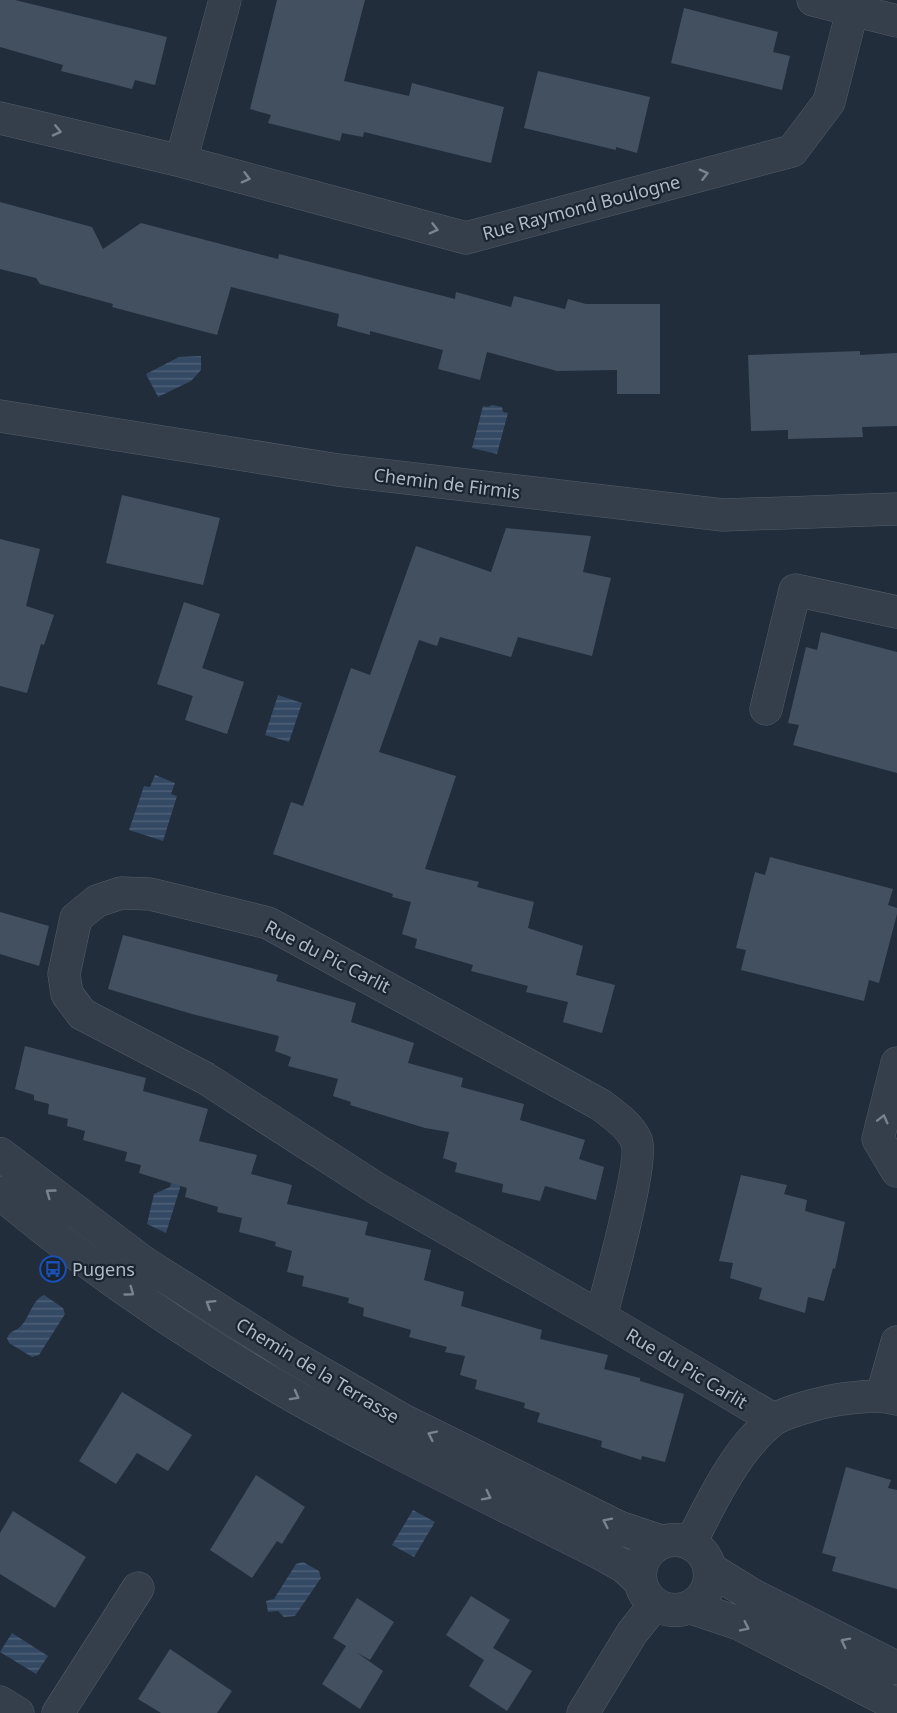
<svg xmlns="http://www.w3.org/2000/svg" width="897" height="1713" font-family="'Noto Sans',sans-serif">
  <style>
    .water { fill: url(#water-rules) }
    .building { fill: #425060 }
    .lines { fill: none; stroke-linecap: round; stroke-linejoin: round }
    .minor-casing { stroke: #535d69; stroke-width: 33 }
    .tertiary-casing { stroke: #535d69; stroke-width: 34 }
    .minor { stroke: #353f4b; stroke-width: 32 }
    .tertiary { stroke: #353f4b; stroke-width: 33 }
    .oneway { stroke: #79838f }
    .labels { text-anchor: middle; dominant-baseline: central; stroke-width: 4.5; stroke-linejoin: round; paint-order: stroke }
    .street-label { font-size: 18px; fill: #b0bac7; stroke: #1a2430 }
    .poi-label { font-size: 18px; fill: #b0bac7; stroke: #1a2430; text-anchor: start }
  </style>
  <defs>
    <pattern id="water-rules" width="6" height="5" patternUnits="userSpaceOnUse" patternTransform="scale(1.5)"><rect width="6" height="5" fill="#344963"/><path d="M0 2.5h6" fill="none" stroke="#4f6178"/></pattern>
  </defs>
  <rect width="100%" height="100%" fill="#212d3b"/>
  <path class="water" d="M179 357 201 356V370L191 381 158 397 146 374Z
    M492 405 502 407 503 412 508 413 497 454 472 448 483 406 488 407Z
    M278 695 302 703 289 742 265 735Z
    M155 775 175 783 171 794 177 796 163 841 129 830 144 786 150 787Z
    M174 1172 184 1175 166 1233 147 1224 154 1194 170 1187Z
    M44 1295 63 1308 65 1314 39 1355 32 1357 9 1343 7 1338C11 1329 16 1332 21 1326 30 1317 32 1300 44 1295Z
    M413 1510 435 1522 414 1557 392 1545Z
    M303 1562 319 1571 321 1578 295 1616 284 1617 278 1611 268 1612 266 1601 274 1599 296 1564Z
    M12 1633 48 1656 36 1674 0 1652Z"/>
  <path class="building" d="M0 0H15L167 37 155 85 135 80 132 89 61 71 63 65 0 47Z
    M277 0H365L344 81 409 96 412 83 504 107 491 163 364 132 363 137 342 133 340 141 268 123 271 115 250 109Z
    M684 8 778 32 773 52 790 56 782 90 671 63Z
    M538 71 650 97 637 153 616 147V150L524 128Z
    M0 202 92 227 103 249 141 223 278 259 279 254 455 299 456 292 511 307 514 296 565 309 568 299 586 304H660V394H617V370L557 371 487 352 480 380 438 369 443 350 370 331V335L337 326 339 314 231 287 217 335 112 307 113 304 40 284 36 278 0 269Z
    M860 351V355L897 353V426L862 427 863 437 788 439V430L751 431 748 355Z
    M122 495 220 518 203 585 106 563Z
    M506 528 591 536 583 572 611 578 592 656 518 637 511 657 440 637 437 646 419 640 379 752 456 776 425 869 479 882 477 887 534 902 528 928 583 946 576 975 615 985 602 1033 563 1022 568 1002 526 992 528 986 471 971 473 965 415 948 417 939 402 934 411 902 392 897 393 894 273 854 291 802 303 806 351 668 370 675 416 546 491 572Z
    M0 539 40 549 26 606 54 615 44 645 41 644 27 693 0 686Z
    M184 602 220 614 193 696 157 684Z
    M821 632 897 652V773L793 745 799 725 788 723 806 647 817 650Z
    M202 668 244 682 227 734 185 720Z
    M770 857 893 889 888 905 897 908V914L879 983 869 980 864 1001 741 970 746 950 736 948 755 872 765 875Z
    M0 912 49 926 39 966 0 954Z
    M123 935 278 975 276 981 356 1003 351 1022 414 1043 408 1063 463 1078 461 1087 524 1104 520 1120 585 1140 579 1159 604 1167 596 1200 545 1186 540 1201 502 1192 503 1184 455 1172 457 1163 443 1158 449 1132 425 1128 350 1105 351 1102 333 1096 338 1079 288 1066 291 1057 275 1051 279 1036 192 1014 108 989Z
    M25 1046 146 1078 143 1091 208 1109 199 1141 257 1155 251 1174 292 1185 287 1204 368 1222 365 1235 431 1250 424 1280 464 1292 461 1306 542 1330 540 1339 608 1355 604 1369 640 1378V1381L684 1394 665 1462 642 1456 641 1460 601 1447 602 1441 537 1422 540 1413 524 1408 525 1403 475 1389 477 1380 460 1375 465 1356 445 1352 447 1347 409 1337 411 1330 363 1316 364 1308 348 1303 349 1298 302 1286 304 1276 287 1272 292 1251 275 1246 276 1242 239 1232 242 1218 217 1212 218 1207 185 1197 187 1188 139 1173 141 1165 125 1161 127 1152 83 1140 85 1131 67 1126 68 1119 48 1114 49 1104 34 1100V1095L15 1089Z
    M741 1175 787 1185 784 1194 807 1200 805 1211 845 1222 835 1269 833 1268 824 1301 808 1297 805 1313 759 1299 762 1288 730 1278 733 1263 719 1261Z
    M122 1392 192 1435 168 1471 137 1453 116 1484 79 1461Z
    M846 1467 891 1480 888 1488 897 1490V1589L832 1571 836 1557 822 1553Z
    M256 1475 305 1507 282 1544 277 1541 252 1578 210 1550Z
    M13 1511 86 1557 55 1608 0 1574V1533Z
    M471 1596 510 1620 493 1648 532 1671 507 1711 469 1686 484 1660 446 1635Z
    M357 1598 394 1622 370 1660 356 1652 383 1671 360 1709 322 1684 346 1646 333 1638Z
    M170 1649 232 1691 217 1713H161L138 1699Z"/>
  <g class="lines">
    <g class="minor-casing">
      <path id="minor" d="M813 0 897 21
        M0 118 181 161 466 238 792 151 829 102 855 0
        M181 161 225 0
        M0 416 338 470 723 515 897 509
        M766 709 795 590 897 612
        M897 1063 878 1139 897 1171
        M601 1317C608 1288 645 1160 636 1140 629 1125 614 1115 601 1105L268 923 150 894 121 893 97 901 76 918 64 974 67 994 82 1014 205 1078 379 1190 601 1317 773 1419
        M882 1395 897 1342
        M690 1544C711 1503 736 1449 772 1421 783 1412 827 1401 842 1399 861 1397 878 1394 897 1399
        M0 1702 18 1713
        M58 1713 138 1588
        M583 1713 632 1633 655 1604"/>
    </g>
    <g class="tertiary-casing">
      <path id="tertiary" d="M0 1154 144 1263 291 1356 402 1420 620 1528 662 1542
        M0 1193C87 1266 182 1331 280 1388 385 1449 496 1500 604 1555L625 1567 640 1581
        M640 1575a35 35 0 1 1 70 0a35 35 0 1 1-70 0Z
        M710 1569 752 1595 897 1668
        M690 1607 738 1623 897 1705"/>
    </g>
    <use href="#minor" class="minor"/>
    <use href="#tertiary" class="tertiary"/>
  </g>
  <defs><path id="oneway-chevron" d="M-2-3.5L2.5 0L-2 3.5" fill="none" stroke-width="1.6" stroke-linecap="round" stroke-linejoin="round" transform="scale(1.5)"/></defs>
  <g class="oneway">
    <use href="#oneway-chevron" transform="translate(57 131) rotate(13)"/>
    <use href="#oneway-chevron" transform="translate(704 174) rotate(-15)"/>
    <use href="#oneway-chevron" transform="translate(246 178) rotate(15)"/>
    <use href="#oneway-chevron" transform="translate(434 229) rotate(15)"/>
    <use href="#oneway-chevron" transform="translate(883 1119) rotate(-76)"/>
    <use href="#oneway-chevron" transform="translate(50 1193) rotate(-144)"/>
    <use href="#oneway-chevron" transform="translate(130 1292) rotate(36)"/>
    <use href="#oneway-chevron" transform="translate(210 1304) rotate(-148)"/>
    <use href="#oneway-chevron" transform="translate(295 1396) rotate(29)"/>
    <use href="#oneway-chevron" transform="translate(432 1435) rotate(-154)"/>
    <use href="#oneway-chevron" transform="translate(487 1496) rotate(27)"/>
    <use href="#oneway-chevron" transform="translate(607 1522) rotate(-154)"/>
    <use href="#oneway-chevron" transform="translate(745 1627) rotate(26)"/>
    <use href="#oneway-chevron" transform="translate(845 1642) rotate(-153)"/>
  </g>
  <defs>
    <g id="bus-ring" transform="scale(1.35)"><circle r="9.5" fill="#1a2430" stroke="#1a4fb4" stroke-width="1.5"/><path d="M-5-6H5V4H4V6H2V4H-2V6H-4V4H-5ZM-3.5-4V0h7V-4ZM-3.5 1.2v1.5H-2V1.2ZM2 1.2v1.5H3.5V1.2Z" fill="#1a4fb4"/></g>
  </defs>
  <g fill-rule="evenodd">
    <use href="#bus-ring" x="53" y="1269"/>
  </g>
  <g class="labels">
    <g class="street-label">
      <text transform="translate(581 207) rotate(-15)">Rue Raymond Boulogne</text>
      <text transform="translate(447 483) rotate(7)">Chemin de Firmis</text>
      <text transform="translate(328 956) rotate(27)">Rue du Pic Carlit</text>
      <text transform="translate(687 1368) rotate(31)">Rue du Pic Carlit</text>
      <text transform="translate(318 1370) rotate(31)">Chemin de la Terrasse</text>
    </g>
    <g class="poi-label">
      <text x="72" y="1269">Pugens</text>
    </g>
  </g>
</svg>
